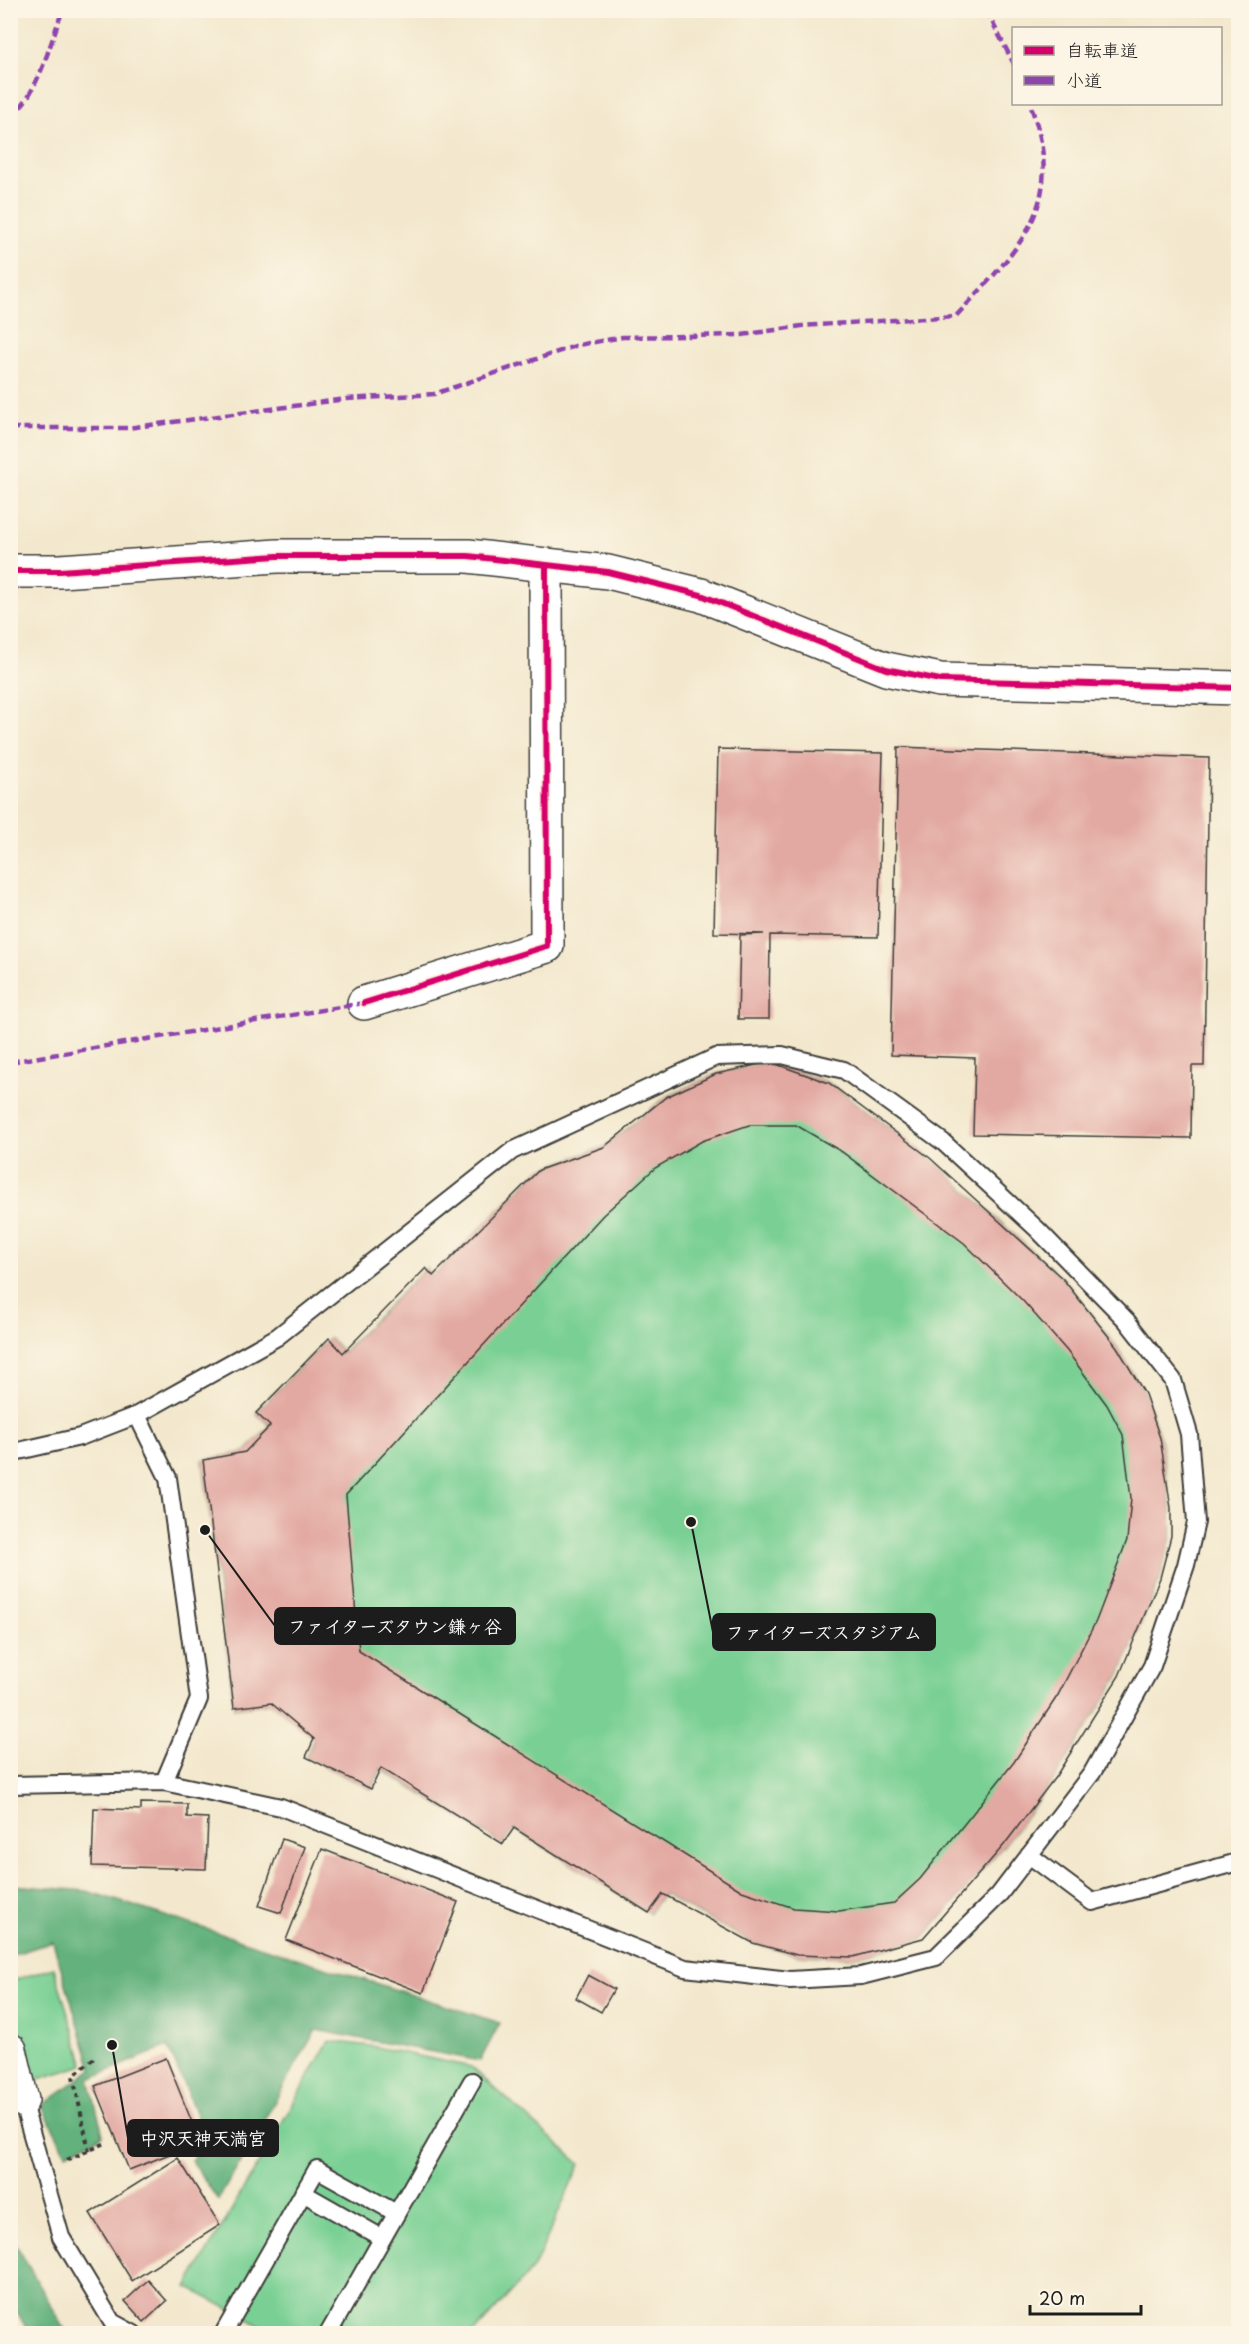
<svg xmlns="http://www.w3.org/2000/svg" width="1249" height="2344" font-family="'Playpen Sans','Klee One',sans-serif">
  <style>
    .green { fill: #7ad094; stroke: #4b7658; stroke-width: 1.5 }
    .forest { fill: #63b27e; stroke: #40674d; stroke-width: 1.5 }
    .building { fill: #e2a9a2; fill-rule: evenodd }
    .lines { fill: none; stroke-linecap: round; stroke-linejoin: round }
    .service-casing { stroke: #3c3b37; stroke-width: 20 }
    .minor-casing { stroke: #3c3b37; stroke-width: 36 }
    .path { stroke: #3c3b37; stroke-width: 4; stroke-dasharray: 4.5 4.5; stroke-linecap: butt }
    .service { stroke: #fff; stroke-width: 16 }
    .minor { stroke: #fff; stroke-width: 33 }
    .quiet { stroke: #8e44ad; stroke-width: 4.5; stroke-dasharray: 9 4.5; stroke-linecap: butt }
    .cycleway-casing { stroke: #fcf5e5; stroke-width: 10 }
    .cycleway { stroke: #d6006c; stroke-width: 6 }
    .leader { fill: none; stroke: #1c1c1c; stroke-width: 2 }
    .callout-dot { fill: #1c1c1c; stroke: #fcf5e5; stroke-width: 2 }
    .callout { fill: #1c1c1c; stroke: #1c1c1c; stroke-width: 2 }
    .callout-label { font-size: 18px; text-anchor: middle; font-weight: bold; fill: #fff }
  </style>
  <rect width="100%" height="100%" fill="#fcf5e5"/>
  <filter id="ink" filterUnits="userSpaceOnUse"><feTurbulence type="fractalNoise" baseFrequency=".0167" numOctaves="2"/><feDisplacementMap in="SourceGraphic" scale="12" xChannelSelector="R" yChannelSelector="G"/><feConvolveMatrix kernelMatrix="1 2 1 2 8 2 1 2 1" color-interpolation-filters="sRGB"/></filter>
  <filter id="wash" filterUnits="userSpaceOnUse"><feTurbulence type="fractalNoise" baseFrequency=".008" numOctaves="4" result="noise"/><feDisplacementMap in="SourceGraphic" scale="24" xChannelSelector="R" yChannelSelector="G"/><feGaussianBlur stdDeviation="1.35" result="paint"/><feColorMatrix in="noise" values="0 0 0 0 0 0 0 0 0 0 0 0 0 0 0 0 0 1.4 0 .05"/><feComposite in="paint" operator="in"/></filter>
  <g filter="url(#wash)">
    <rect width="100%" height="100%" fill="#f3e8cd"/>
    <path class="green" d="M770 1062 829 1083 930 1158 1063 1279 1117 1347 1145 1394 1160 1438 1171 1507V1536L1160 1578 1119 1676 1056 1776 1004 1845 923 1938 853 1957 797 1955 753 1943 663 1894 649 1913 514 1828 503 1844 381 1769 371 1789 306 1757 314 1738 271 1703 234 1708 203 1460 245 1452 270 1426 256 1413 329 1338 343 1352 426 1268 433 1276 539 1170 604 1147 666 1097 716 1074Z
      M54 1968 84 2065 35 2080 11 2003 10 1981Z
      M329 2041 371 2046 471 2067 580 2164 534 2267 474 2333H274L187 2287Z"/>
    <path class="forest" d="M11 1885 87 1891 500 2023 480 2061 316 2030 218 2200 191 2160 208 2144 168 2046 89 2079 103 2135 66 2153 42 2106 92 2069 53 1942 11 1955Z
      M11 2236 67 2333H29L11 2301Z"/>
    <g id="blocks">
      <path class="building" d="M898 747 1209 758 1204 1066H1192L1191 1138 973 1134 975 1058 891 1055Z
        M718 749 883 753 878 937 770 935 769 1019H738L740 935 764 934 714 933Z
        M770 1062 829 1083 930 1158 1063 1279 1117 1347 1145 1394 1160 1438 1171 1508V1536L1160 1578 1119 1676 1056 1776 1004 1845 923 1938 853 1957 797 1955 753 1943 663 1894 649 1913 514 1828 503 1844 381 1768 371 1789 306 1757 314 1739 271 1703 234 1708 203 1460 245 1452 270 1426 256 1413 329 1338 343 1353 426 1268 433 1276 539 1170 604 1147 666 1097 716 1074ZM749 1125H796L842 1152 964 1243 1023 1301 1067 1351 1107 1405 1123 1435 1131 1498 1127 1540 1096 1621 1058 1695 1014 1762 920 1879 894 1903 839 1911 794 1908 742 1891 359 1651 346 1495 603 1215 655 1168 702 1141Z
        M141 1803 187 1804V1817L208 1818 206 1869 92 1866 94 1808 141 1810Z
        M282 1839 305 1847 281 1913 259 1906Z
        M322 1849 458 1902 423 1993 286 1940Z
        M588 1975 614 1989 601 2012 576 1998Z
        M166 2058 200 2142 129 2170 95 2086Z
        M178 2158 220 2225 132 2281 90 2213Z
        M148 2280 167 2301 144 2322 125 2301Z"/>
    </g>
  </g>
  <g filter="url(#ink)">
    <use href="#blocks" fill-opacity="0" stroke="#3c3b37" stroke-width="1.5"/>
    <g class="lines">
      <g class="service-casing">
        <path id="service" d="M137 1415 168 1478 199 1699 164 1782
          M10 1453 80 1437 137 1415 277 1337 512 1151 716 1057 782 1055 844 1070 943 1142 1037 1229 1126 1320 1173 1380 1189 1434 1196 1522 1186 1565 1152 1666 1092 1773 998 1896 936 1957 861 1976 790 1980 685 1968 281 1807 164 1782 10 1785
          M1029 1855 1092 1902 1238 1862
          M22 2100 61 2237 112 2322 134 2334
          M303 2193 382 2238
          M223 2334 317 2169 396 2213
          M328 2334 472 2081"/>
      </g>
      <g class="minor-casing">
        <path id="minor" d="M10 571H60L277 556H468L608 572 701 595 886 669 940 680 1238 688
          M364 1003 547 946 546 565
          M10 2050 22 2100"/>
      </g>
      <path class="path" d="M89 2151 73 2076 94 2058
        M67 2160 108 2142"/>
      <use href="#service" class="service"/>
      <use href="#minor" class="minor"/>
      <path class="quiet" d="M986 10 1014 64
        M10 116C38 98 50 41 63 10
        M10 428H128L346 399 434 394 578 345 623 337 742 335 802 326 956 316C1021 246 1068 205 1030 104
        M10 1062 364 1003"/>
      <g class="cycleway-casing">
        <path id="cycleway" d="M10 571H60L277 556H468L608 572 701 595 886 669 940 680 1238 688
          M364 1003 547 946 546 565"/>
      </g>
      <use href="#cycleway" class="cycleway"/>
    </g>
  </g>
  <path class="leader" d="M205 1530L275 1626M691 1522L713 1632M112 2045L128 2138"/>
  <g class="callout-dot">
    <circle cx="205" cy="1530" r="6"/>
    <circle cx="691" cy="1522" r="6"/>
    <circle cx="112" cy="2045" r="6"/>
  </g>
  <g class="callout">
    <rect x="275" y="1608" width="240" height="36" rx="6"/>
    <rect x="713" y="1614" width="222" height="36" rx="6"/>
    <rect x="128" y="2120" width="150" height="36" rx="6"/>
  </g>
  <g class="callout-label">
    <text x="395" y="1633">ファイターズタウン鎌ヶ谷</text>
    <text x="824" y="1639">ファイターズスタジアム</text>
    <text x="203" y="2145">中沢天神天満宮</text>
  </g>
  <rect width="1249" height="2344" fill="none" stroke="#fcf5e5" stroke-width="36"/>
  <rect x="1012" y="27" width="210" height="78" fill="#fcf5e5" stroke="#a29e95" stroke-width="1.5"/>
  <rect x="1024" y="46" width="30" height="9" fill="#d6006c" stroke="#a29e95" stroke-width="1.5"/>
  <text x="1066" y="57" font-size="18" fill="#1c1c1c">自転車道</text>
  <rect x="1024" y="76" width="30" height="9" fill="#8e44ad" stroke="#a29e95" stroke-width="1.5"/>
  <text x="1066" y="87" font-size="18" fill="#1c1c1c">小道</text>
  <path d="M1030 2305v9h111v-9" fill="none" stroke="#1c1c1c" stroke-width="3"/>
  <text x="1039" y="2305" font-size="18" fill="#1c1c1c" stroke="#fcf5e5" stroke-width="4.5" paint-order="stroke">20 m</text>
</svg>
